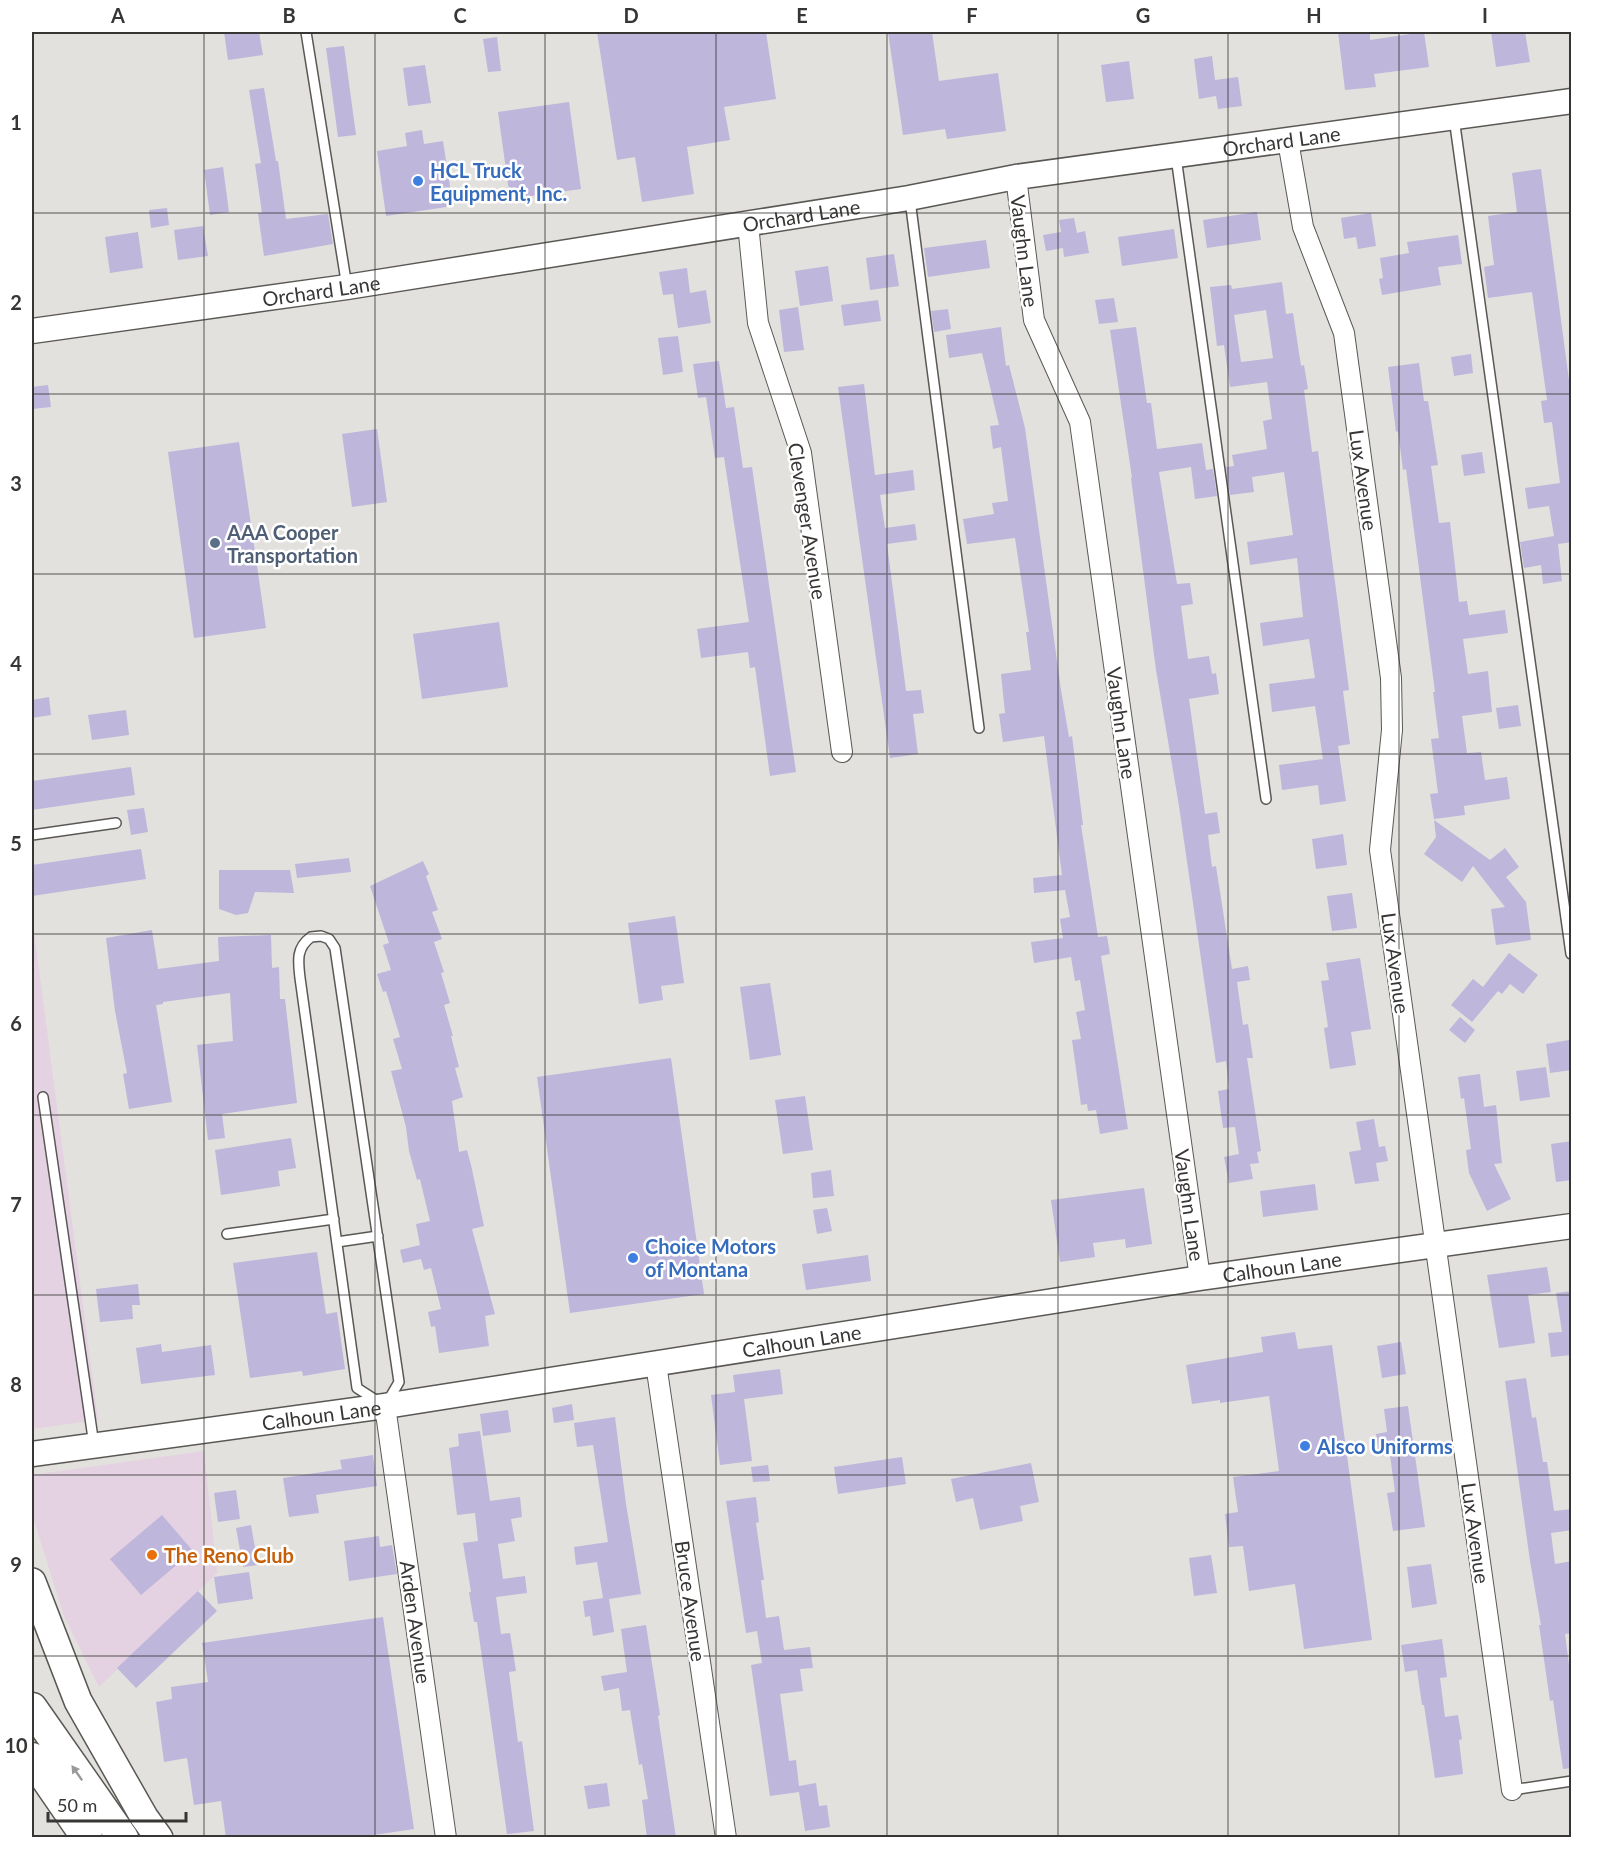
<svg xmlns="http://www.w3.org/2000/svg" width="1603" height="1869" font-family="Lato,sans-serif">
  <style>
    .commercial { fill: #e4d1e1 }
    .building { fill: #beb6db; fill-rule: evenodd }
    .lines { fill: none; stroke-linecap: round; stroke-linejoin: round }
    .service-casing { stroke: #5a5855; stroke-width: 12 }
    .minor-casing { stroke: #5a5855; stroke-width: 22 }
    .tertiary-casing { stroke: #5a5855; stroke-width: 27 }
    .secondary-casing { stroke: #5a5855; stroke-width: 30 }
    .primary-casing { stroke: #5a5855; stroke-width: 33 }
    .service { stroke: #fff; stroke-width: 9 }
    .minor { stroke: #fff; stroke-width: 20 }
    .tertiary { stroke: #fff; stroke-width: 24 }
    .secondary { stroke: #fff; stroke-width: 27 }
    .primary { stroke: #fff; stroke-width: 30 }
    .oneway { fill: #9b9a9a }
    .grid { fill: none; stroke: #373634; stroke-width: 1.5; stroke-opacity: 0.55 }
    .shop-dot { fill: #3f7fe0; stroke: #fff; stroke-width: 2 }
    .service-dot { fill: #5c6f8a; stroke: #fff; stroke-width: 2 }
    .food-dot { fill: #e8710a; stroke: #fff; stroke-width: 2 }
    .labels { text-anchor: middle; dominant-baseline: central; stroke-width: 5; stroke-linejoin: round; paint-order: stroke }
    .street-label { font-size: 20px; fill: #373634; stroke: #fff }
    .shop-label { font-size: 20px; font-weight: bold; fill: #366cbe; stroke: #fff; text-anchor: start }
    .service-label { font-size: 20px; font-weight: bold; fill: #4e5e75; stroke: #fff; text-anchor: start }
    .food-label { font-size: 20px; font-weight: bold; fill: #c56008; stroke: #fff; text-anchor: start }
    .neatline { fill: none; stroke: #373634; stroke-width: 2 }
    .grid-label { font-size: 20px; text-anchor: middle; font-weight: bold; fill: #373634 }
  </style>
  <rect width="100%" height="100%" fill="#e3e1dd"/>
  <path class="commercial" d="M32 916 98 1420 32 1429Z
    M204 1451 217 1573 99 1687 64 1616 32 1514V1475Z"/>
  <path class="building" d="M224 32H259L263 55 228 60Z
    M597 32H766L776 99 724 107 730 140 687 147 694 194 642 202 635 157 617 160Z
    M888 32H932L939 81 998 73 1006 131 947 139 945 129 903 135Z
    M1338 32H1370V40L1424 32 1429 67 1374 74 1376 87 1345 90Z
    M1491 32H1525L1530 62 1496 67Z
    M497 37 501 71 488 72 483 39Z
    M344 46 356 135 338 137 326 48Z
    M1212 56 1215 80 1238 77 1242 106 1218 109 1216 96 1199 99 1194 59Z
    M1129 61 1134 99 1106 102 1101 65Z
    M425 65 431 103 408 106 403 68Z
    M264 88 276 161H278L286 219 328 214 333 244 264 256 258 213H262L255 164 261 163 249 90Z
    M569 102 581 189 510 199 498 112Z
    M422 130 424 144 443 141 453 206 386 216 377 151 407 146 405 133Z
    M223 167 229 212 210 215 204 170Z
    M1541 169 1572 403V542L1558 544 1562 581 1543 584 1541 565 1524 568 1520 542 1554 536 1549 506 1528 509 1525 488 1560 483 1552 422 1544 423 1541 401 1547 400 1532 292 1488 298 1484 267 1494 265 1488 216 1517 212 1512 173Z
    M167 208 169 225 151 228 149 210Z
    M1257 212 1261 240 1207 248 1203 220Z
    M1371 213 1376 246 1358 249 1356 237 1344 239 1341 218Z
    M1074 218 1077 233 1085 231 1089 253 1064 257 1063 248 1046 251 1043 235 1061 232 1059 220Z
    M203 226 208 256 178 260 174 230Z
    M1174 229 1178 258 1122 266 1118 237Z
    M138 232 143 268 110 273 105 237Z
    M1458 235 1462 264 1438 267 1441 285 1382 295 1379 279 1383 278 1380 258 1409 253 1407 242Z
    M986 240 990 268 928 277 924 248Z
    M894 254 899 286 870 290 866 258Z
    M828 266 833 301 800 306 795 271Z
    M687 268 690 293 706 290 711 323 678 328 673 294 663 295 659 272Z
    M1282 282 1286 314 1293 313 1301 366 1304 365 1308 389 1304 390 1312 452 1318 451 1349 690 1343 691 1350 744 1338 746 1346 801 1320 805 1318 785 1282 790 1279 765 1323 759 1315 706 1272 712 1269 684 1315 678 1309 639 1263 646 1260 623 1303 617 1297 558 1250 565 1247 542 1293 535 1284 472 1252 477 1254 492 1230 495 1226 467 1234 466 1232 455 1267 449 1263 421 1272 419 1267 382 1230 387 1224 345 1217 346 1210 287 1231 285 1232 289ZM1266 310 1273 358 1241 362 1234 315Z
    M1114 298 1118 322 1099 324 1095 300Z
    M878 300 881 321 844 326 841 305Z
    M798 307 804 350 784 352 779 310Z
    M948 309 951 329 934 332 931 311Z
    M1001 327 1006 366 1009 365 1025 428 1061 690 1069 737 1072 736 1083 825H1081L1098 937 1107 936 1110 954 1101 956 1128 1129 1100 1134 1096 1110 1088 1111 1087 1104 1081 1105 1072 1040 1081 1039 1076 1012 1085 1010 1080 980 1075 981 1071 957 1034 963 1031 942 1063 938 1060 919 1070 917 1065 890 1034 893 1033 878 1062 875 1044 736 1003 742 999 714 1005 713 1001 674 1031 670 1026 632H1029L1015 538 967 544 963 519 994 514 992 503 1008 501 1001 447 993 449 990 426 999 425 982 353 949 358 946 335Z
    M1136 327 1147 403H1151L1157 449 1202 443 1206 470 1213 469 1217 496 1195 499 1191 467 1159 472 1177 584 1190 583 1193 604 1181 606 1188 659 1209 656 1212 674 1216 673 1219 694 1189 699 1205 814 1217 812 1220 833 1208 835 1212 867 1216 866 1232 969 1248 966 1250 980 1237 982 1243 1025 1248 1024 1253 1058H1247L1261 1151 1257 1152 1259 1163 1250 1164 1253 1179 1229 1183 1224 1157 1239 1154 1235 1127 1223 1128 1218 1091 1229 1089 1226 1061 1216 1063 1179 806 1156 670 1131 478H1132L1110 330Z
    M678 336 683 372 663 375 658 338Z
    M1471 354 1473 373 1454 376 1451 357Z
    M719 361 726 408 734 407 743 468 752 467 796 772 770 776 755 667 750 668 748 652 701 658 697 629 749 622 724 457 715 458 706 397 698 398 693 364Z
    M1419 363 1424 401H1428L1438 465 1431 466 1439 523 1450 522 1459 602 1467 601 1469 615 1505 610 1508 633 1463 639 1468 674 1488 671 1492 712 1462 716 1467 753 1481 752 1485 780 1507 777 1510 799 1464 806 1465 815 1434 819 1430 794 1438 793 1431 739 1439 738 1433 692H1435L1406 469 1403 470 1398 431 1396 432 1388 367Z
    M864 384 875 475 913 470 915 490 880 495 885 528 915 524 917 540 887 544 906 691 921 690 924 713 913 714 918 754 890 758 838 387Z
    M48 385 51 407 32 409V387Z
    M377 429 387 502 352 507 342 434Z
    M239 442 266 628 194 638 168 452Z
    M1482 452 1485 473 1464 476 1461 455Z
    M499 622 508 687 422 699 413 634Z
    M49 697 51 715 32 718V700Z
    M1518 705 1521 726 1499 729 1496 708Z
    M126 710 129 735 92 740 88 715Z
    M131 767 135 795 32 810V781Z
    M144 808 148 832 131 835 127 810Z
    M1434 820 1490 860 1505 848 1519 867 1506 877 1526 902 1531 940 1496 945 1491 909 1505 907 1473 866 1462 882 1424 854 1436 837Z
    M1343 834 1347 865 1316 869 1312 839Z
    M141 849 146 879 32 896V865Z
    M349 858 351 872 297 878 295 864Z
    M423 861 429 874 426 876 438 910 432 912 442 939 434 942 444 972 441 973 450 1003 444 1005 453 1036H451L459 1067 455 1068 463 1097 452 1101 459 1152 467 1150 471 1165 484 1226 472 1229 495 1314 485 1316 489 1346 439 1353 435 1326 431 1327 428 1312 441 1309 431 1268 424 1270 421 1259 403 1263 400 1250 420 1245 416 1224 430 1221 420 1179 417 1180 409 1151 406 1127 391 1071 402 1069 393 1039 400 1037 386 991 383 992 377 974 391 970 383 945 389 943 370 886Z
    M219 870H290L294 893 255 892 248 913 236 915 219 909Z
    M1352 893 1357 928 1332 931 1327 896Z
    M675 916 684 983 661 986 663 1000 639 1004 628 923Z
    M152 930 158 969 219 961 218 937 271 935 272 968 279 967 280 999H285L297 1103 222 1114 225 1138 208 1140 197 1045 233 1041 230 993 163 1002V1004L156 1005 172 1102 129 1109 123 1074 127 1073 115 1011 106 938Z
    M1509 953 1538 975 1523 994 1510 984 1502 994 1498 991 1472 1022 1451 1005 1473 979 1483 987Z
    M1360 958 1371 1029 1351 1032 1356 1065 1330 1069 1324 1028 1328 1027 1321 981 1329 980 1326 963Z
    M770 983 781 1055 750 1060 740 987Z
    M1460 1017 1475 1030 1465 1043 1449 1030Z
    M1569 1040 1572 1070 1550 1073 1546 1044Z
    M671 1058 704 1294 570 1313 537 1077Z
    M1546 1067 1550 1097 1520 1101 1516 1071Z
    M1480 1074 1484 1107 1496 1105 1502 1163 1494 1164 1511 1199 1487 1211 1469 1173 1466 1150 1471 1149 1464 1098 1461 1099 1458 1077Z
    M805 1096 813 1150 783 1154 775 1100Z
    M1374 1119 1379 1147 1385 1146 1388 1161 1376 1163 1379 1181 1355 1184 1349 1152 1361 1150 1356 1122Z
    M291 1138 296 1168 278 1171 280 1186 221 1195 215 1150Z
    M1572 1141V1180L1556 1182 1551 1144Z
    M831 1170 834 1196 813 1198 811 1173Z
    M1315 1184 1318 1210 1263 1217 1260 1191Z
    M1144 1188 1152 1244 1126 1248 1125 1239 1093 1243 1095 1257 1060 1262 1051 1200Z
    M827 1208 832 1231 817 1234 813 1210Z
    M317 1252 326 1314 337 1312 345 1369 303 1376 302 1371 250 1378 233 1263Z
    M868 1255 871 1281 806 1290 802 1264Z
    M1547 1267 1551 1292 1528 1295 1535 1343 1499 1348 1487 1275Z
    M138 1284 140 1305H132L133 1319 100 1322 96 1289Z
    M1572 1291V1355L1551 1357 1548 1333 1562 1332 1556 1293Z
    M1295 1332 1298 1349 1332 1345 1372 1640 1304 1649 1295 1584 1249 1591 1243 1546 1229 1547 1225 1514 1238 1512 1233 1477 1279 1471 1269 1396 1220 1403V1400L1192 1404 1186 1365 1263 1352 1261 1337Z
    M1401 1342 1406 1374 1382 1378 1377 1346Z
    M161 1344 162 1352 211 1345 215 1375 141 1384 136 1348Z
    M780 1369 783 1394 744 1399 752 1461 720 1465 711 1395 735 1392 733 1375Z
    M1526 1378 1532 1418 1536 1417 1543 1462H1547L1554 1511 1572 1509V1530L1551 1533 1555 1564 1572 1561V1633L1565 1634 1569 1665H1572V1768L1563 1769 1553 1700 1550 1701 1539 1625H1541L1530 1561 1505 1381Z
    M572 1404 574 1420 554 1423 552 1408Z
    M1408 1406 1425 1527 1393 1531 1387 1493 1395 1492 1389 1448 1378 1449 1376 1434 1387 1432 1384 1409Z
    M508 1410 511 1432 483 1436 480 1414Z
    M615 1417 626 1504 641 1594 609 1599 614 1632 593 1636 590 1616 585 1617 583 1601 603 1598 597 1562 576 1565 574 1547 608 1542 593 1445 577 1447 574 1423Z
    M480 1431 490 1501 520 1497 522 1517 511 1519 515 1541 498 1544 503 1579 525 1576 527 1593 496 1597 501 1634 510 1633 516 1671 509 1672 518 1742 522 1741 534 1831 507 1834 477 1622H474L469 1592H471L463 1543 478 1541 475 1513 457 1515 449 1448 459 1446 458 1434Z
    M373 1455 377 1486 316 1495 319 1513 289 1517 283 1478 342 1469 340 1460Z
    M902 1457 906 1484 838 1494 834 1467Z
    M1031 1463 1039 1502 1020 1506 1023 1521 980 1530 973 1498 956 1502 951 1479Z
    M768 1465 770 1481 753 1482 751 1467Z
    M236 1490 240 1519 218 1522 214 1493Z
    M756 1497 759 1522 756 1523 764 1580H761L766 1618 779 1616 784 1650 810 1647 813 1668 800 1669 803 1691 780 1694 789 1761 796 1760 799 1786 816 1783 819 1806 827 1805 830 1827 805 1831 799 1792 770 1796 751 1665 762 1663 757 1631 746 1633 726 1501Z
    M162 1515 193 1551 141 1595 110 1559Z
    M251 1525 258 1565 243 1567 236 1528Z
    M379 1536 380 1547 392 1545 397 1574 349 1581 344 1541Z
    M1211 1555 1217 1593 1194 1596 1189 1558Z
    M1431 1564 1437 1604 1412 1608 1407 1567Z
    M249 1572 253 1599 218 1604 214 1577Z
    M198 1591 217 1611 136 1688 117 1668Z
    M383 1617 414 1829 354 1838H226L221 1801 194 1805 187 1758 164 1762 156 1702 172 1699 171 1687 208 1682 202 1643Z
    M646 1625 660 1715 658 1716 676 1838H647L642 1800 648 1799 642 1764 639 1765 630 1710 622 1711 619 1688 604 1691 601 1676 627 1672 621 1629Z
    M1442 1639 1447 1677 1440 1678 1445 1717 1458 1715 1462 1739 1459 1740 1463 1774 1435 1778 1424 1705H1422L1417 1670 1405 1672 1401 1645Z
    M607 1783 610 1806 588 1809 584 1786Z"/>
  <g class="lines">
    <g class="service-casing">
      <path id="service" d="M306 32 347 287
        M1454 118 1571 954
        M1176 157 1266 799
        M910 200 979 728
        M32 835 116 823
        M321 936 329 939 335 948 399 1382 385 1406 357 1388 300 978C298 961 296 948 311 937Z
        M43 1097 94 1445
        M227 1234 334 1219
        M337 1242 378 1236
        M1512 1790 1572 1781"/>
    </g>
    <g class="minor-casing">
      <path id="minor" d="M1288 141 1303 227 1344 333 1391 678 1392 730 1380 850 1512 1790
        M1016 177 1034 320 1080 422 1200 1278
        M748 224 758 323 801 453 842 752
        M656 1364 726 1838
        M385 1406 446 1838"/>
    </g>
    <g class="tertiary-casing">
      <g id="tertiary">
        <path id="s1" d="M32 331 347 287 909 198 1016 177 1572 101"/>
        <path id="s2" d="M32 1454 385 1406 1200 1278 1572 1226"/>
      </g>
    </g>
    <g class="secondary-casing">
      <path id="secondary" d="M32 1582 78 1701 144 1817 159 1838"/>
    </g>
    <g class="primary-casing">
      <path id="primary" d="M32 1708 123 1838
        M32 1758 87 1838"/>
    </g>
    <use href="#service" class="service"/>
    <use href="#minor" class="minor"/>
    <use href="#tertiary" class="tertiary"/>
    <use href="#secondary" class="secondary"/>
    <use href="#primary" class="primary"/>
  </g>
  <defs><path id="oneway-solid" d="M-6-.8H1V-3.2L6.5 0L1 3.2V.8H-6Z" transform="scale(1.5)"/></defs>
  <use class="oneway" href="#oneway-solid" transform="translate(77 1773) rotate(-125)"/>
  <path class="grid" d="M204 32V1838M375 32V1838M545 32V1838M716 32V1838M887 32V1838M1058 32V1838M1228 32V1838M1399 32V1838M32 213H1572M32 394H1572M32 574H1572M32 754H1572M32 934H1572M32 1115H1572M32 1295H1572M32 1475H1572M32 1656H1572"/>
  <g class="shop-dot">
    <circle cx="418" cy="181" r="6"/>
    <circle cx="633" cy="1258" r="6"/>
    <circle cx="1305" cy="1446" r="6"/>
  </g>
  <circle class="service-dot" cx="215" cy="543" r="6"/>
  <circle class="food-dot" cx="152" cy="1555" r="6"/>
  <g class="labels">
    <g class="street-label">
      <text stroke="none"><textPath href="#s1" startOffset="1264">Orchard Lane</textPath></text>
      <text stroke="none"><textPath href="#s1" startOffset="778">Orchard Lane</textPath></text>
      <text transform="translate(1025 251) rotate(83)">Vaughn Lane</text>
      <text stroke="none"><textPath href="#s1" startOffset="292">Orchard Lane</textPath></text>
      <text transform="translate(1364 480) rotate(82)">Lux Avenue</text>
      <text transform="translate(808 521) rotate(81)">Clevenger Avenue</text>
      <text transform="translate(1122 723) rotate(82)">Vaughn Lane</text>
      <text transform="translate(1396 963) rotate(82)">Lux Avenue</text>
      <text transform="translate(1190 1205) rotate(82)">Vaughn Lane</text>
      <text stroke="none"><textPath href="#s2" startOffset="1264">Calhoun Lane</textPath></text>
      <text stroke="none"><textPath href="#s2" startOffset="778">Calhoun Lane</textPath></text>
      <text stroke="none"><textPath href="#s2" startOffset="292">Calhoun Lane</textPath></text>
      <text transform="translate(1476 1533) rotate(82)">Lux Avenue</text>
      <text transform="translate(691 1601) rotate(82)">Bruce Avenue</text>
      <text transform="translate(416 1622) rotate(82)">Arden Avenue</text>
    </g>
    <g class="shop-label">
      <text x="430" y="170">HCL Truck<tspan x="430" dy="23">Equipment, Inc.</tspan></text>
      <text x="645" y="1246">Choice Motors<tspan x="645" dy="23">of Montana</tspan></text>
      <text x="1317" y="1446">Alsco Uniforms</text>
    </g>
    <g class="service-label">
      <text x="227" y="532">AAA Cooper<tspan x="227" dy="23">Transportation</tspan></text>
    </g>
    <g class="food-label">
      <text x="164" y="1555">The Reno Club</text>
    </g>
  </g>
  <rect width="1603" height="1869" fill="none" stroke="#ffffff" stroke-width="66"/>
  <path d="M48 1812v9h138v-9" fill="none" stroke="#373634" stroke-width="3"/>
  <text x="57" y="1812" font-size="18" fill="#373634" stroke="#ffffff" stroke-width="4.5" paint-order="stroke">50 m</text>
  <rect x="33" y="33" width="1537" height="1803" class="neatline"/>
  <g class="grid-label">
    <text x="118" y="23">A</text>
    <text x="289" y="23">B</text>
    <text x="460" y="23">C</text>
    <text x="631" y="23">D</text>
    <text x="802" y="23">E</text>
    <text x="972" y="23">F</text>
    <text x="1143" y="23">G</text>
    <text x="1314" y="23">H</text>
    <text x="1485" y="23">I</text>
    <text x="16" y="130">1</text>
    <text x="16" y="310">2</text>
    <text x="16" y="491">3</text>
    <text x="16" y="671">4</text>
    <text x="16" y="851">5</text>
    <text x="16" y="1031">6</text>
    <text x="16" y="1212">7</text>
    <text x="16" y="1392">8</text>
    <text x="16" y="1572">9</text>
    <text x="16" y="1753">10</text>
  </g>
</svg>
